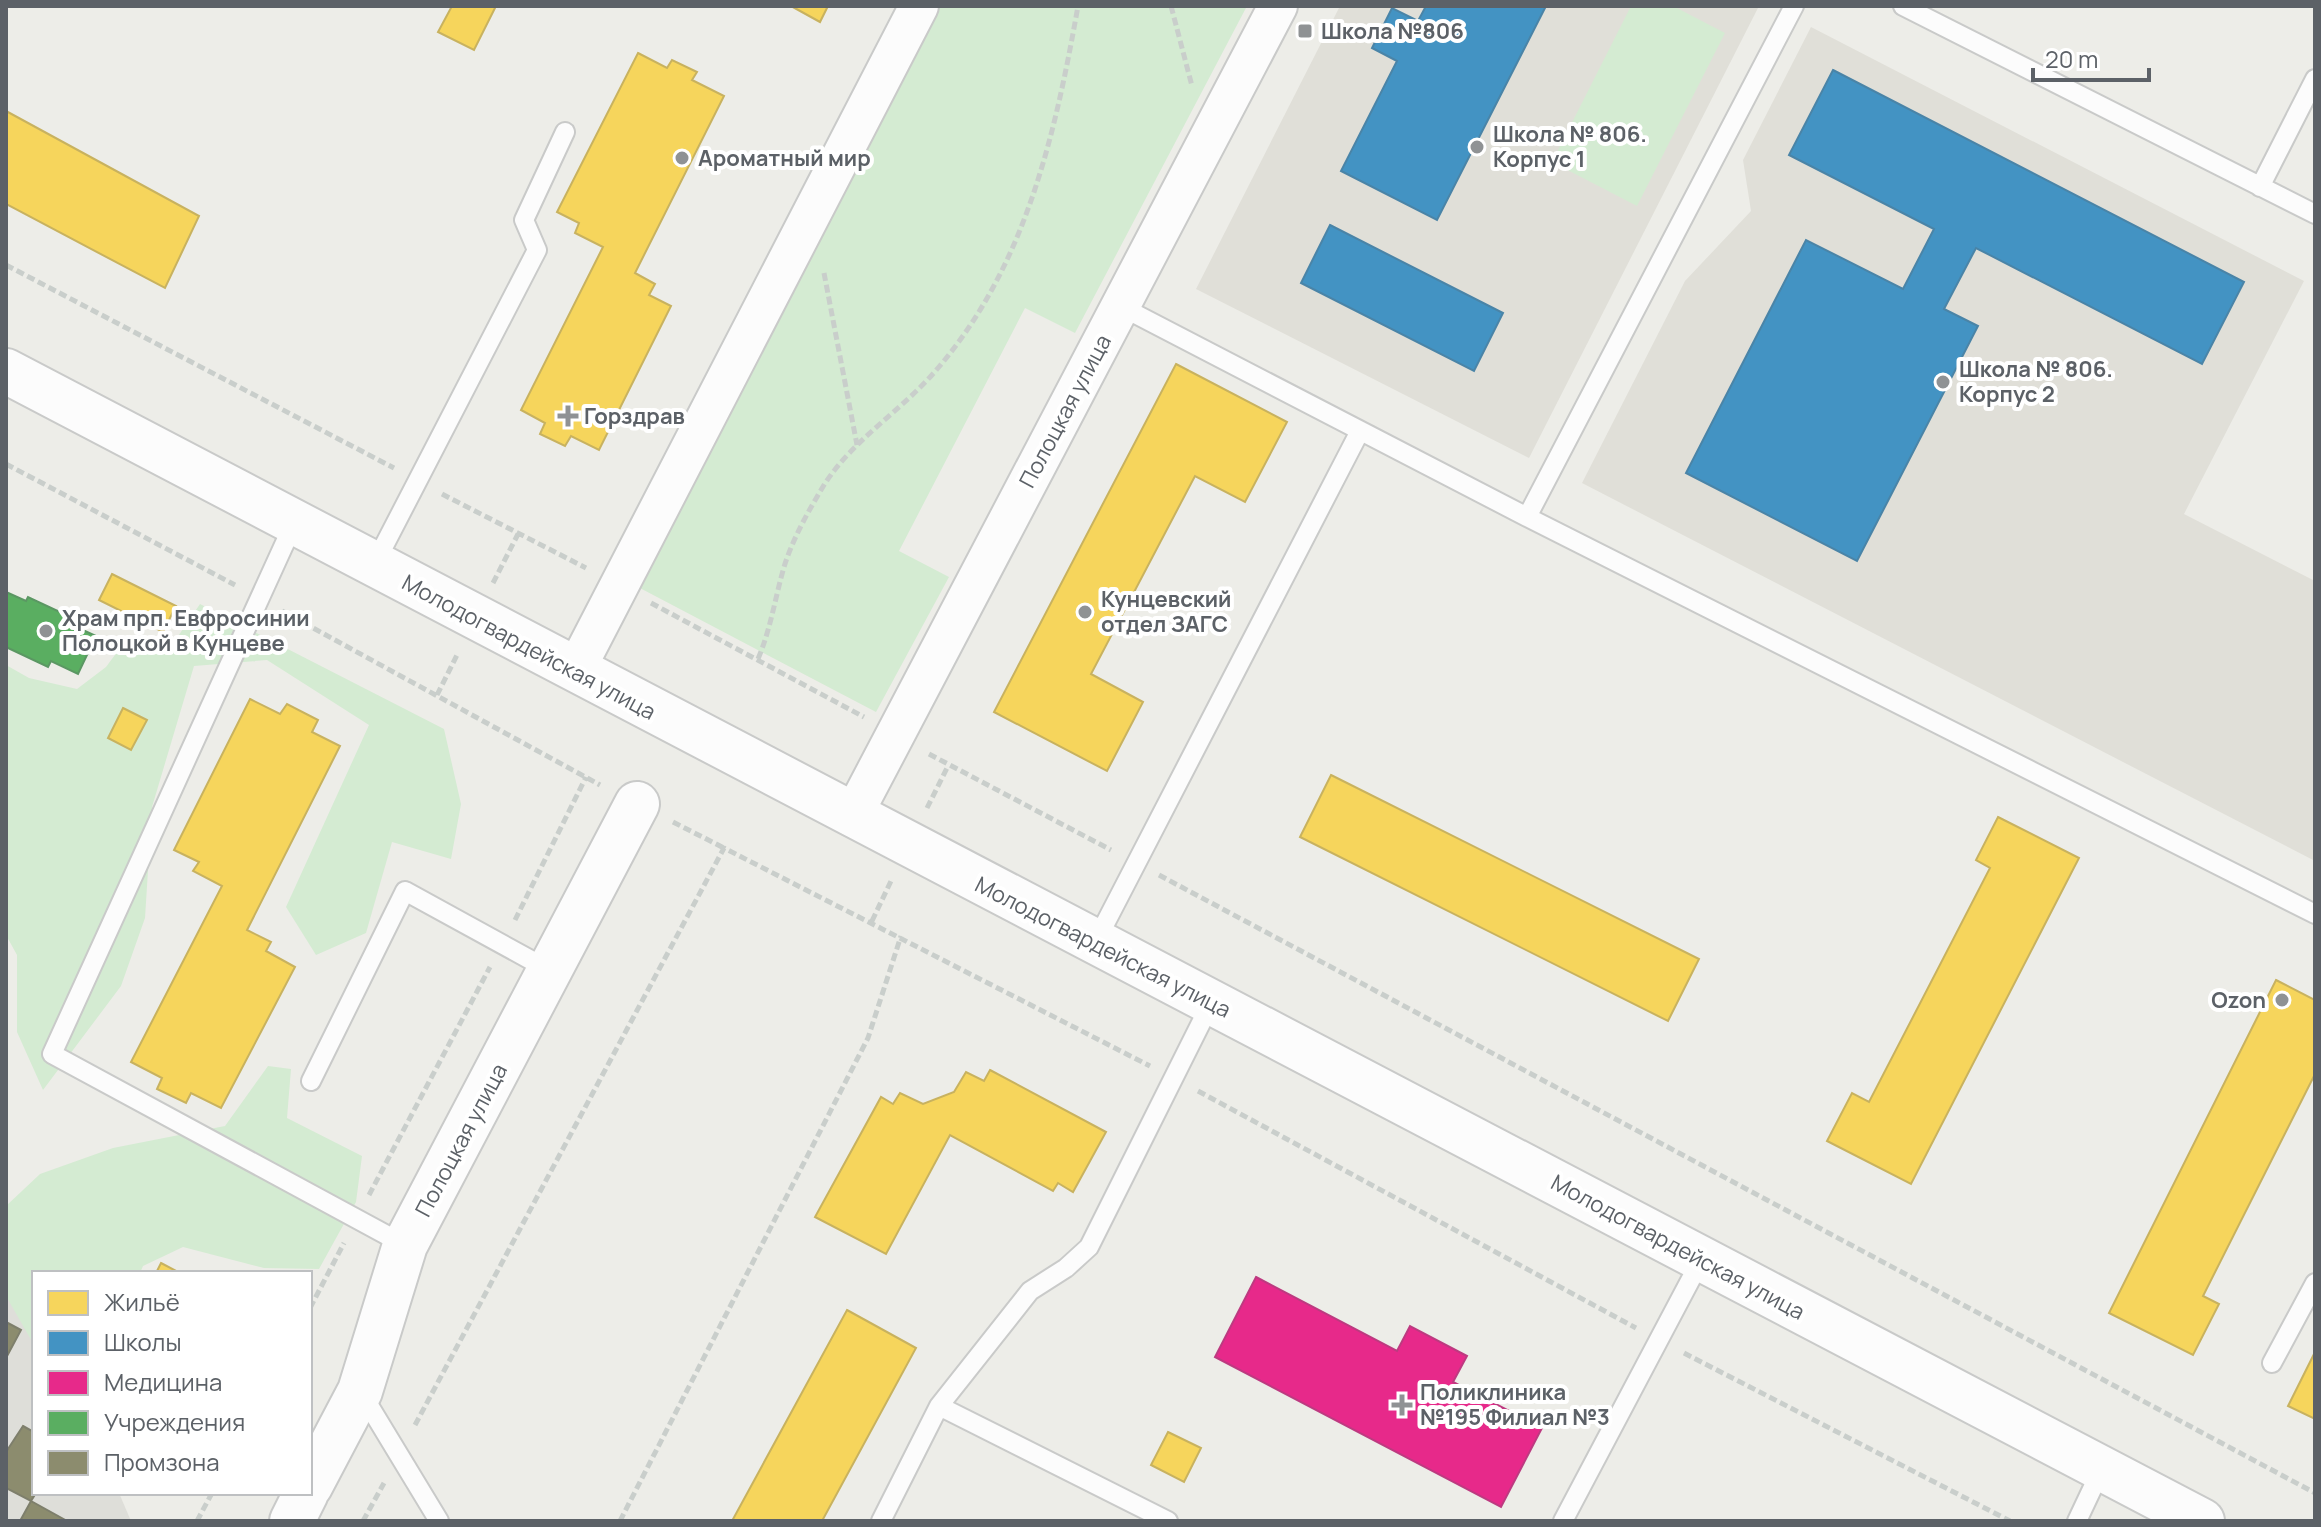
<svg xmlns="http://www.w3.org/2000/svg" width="2321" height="1527" font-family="Manrope,sans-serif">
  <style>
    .industrial { fill: #deded9 }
    .education { fill: #e0dfd8 }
    .green { fill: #d4ebd2 }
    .homes { fill: #f6d55c; stroke: #c8b25f; stroke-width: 2 }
    .schools { fill: #4393c3; stroke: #4a84a7; stroke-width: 2 }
    .health { fill: #e7298a; stroke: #bd3a80; stroke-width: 2 }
    .public { fill: #5aae61; stroke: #5b9763; stroke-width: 2 }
    .industry { fill: #8c8c6e; stroke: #7e7f6c; stroke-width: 2 }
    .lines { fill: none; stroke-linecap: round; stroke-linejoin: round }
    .service-casing { stroke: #c9cac9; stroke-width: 22 }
    .minor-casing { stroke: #c9cac9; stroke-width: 42 }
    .tertiary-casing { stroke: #c9cac9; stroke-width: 48 }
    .path { stroke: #c9cecb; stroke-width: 5; stroke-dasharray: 8 4; stroke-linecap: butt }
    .service { stroke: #fcfcfc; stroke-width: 18 }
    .minor { stroke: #fcfcfc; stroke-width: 38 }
    .tertiary { stroke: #fcfcfc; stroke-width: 44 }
    .poi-dot { fill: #8f9294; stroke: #fff; stroke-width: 3 }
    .labels { text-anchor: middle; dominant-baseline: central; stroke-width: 8; stroke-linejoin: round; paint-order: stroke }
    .poi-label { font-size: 22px; font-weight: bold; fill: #5c6167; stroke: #fff; text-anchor: start }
    .street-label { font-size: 22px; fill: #5c6167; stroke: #fff }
  </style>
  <rect width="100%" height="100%" fill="#edede8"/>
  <path class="industrial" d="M6 1280 34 1295V1493H119L131 1521H6Z"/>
  <path class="education" d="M1340 6H1759L1529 458 1196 289Z
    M1811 27 2304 281 2184 514 2315 581V861L1582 483 1685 281 1751 211 1743 160Z"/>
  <path class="green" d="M940 6H1247L1075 333 1025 308 899 551 949 577 876 712 638 587Z
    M1631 6H1673L1725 33 1637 206 1552 162Z
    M200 604 444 729 461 804 451 859 392 842 366 933 316 955 286 907 369 725 267 660 194 666 152 807 145 918 121 986 43 1090 17 1032V955L6 935V665L29 678 77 689 106 667 126 640 170 648Z
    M268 1066 291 1069 287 1118 362 1156 356 1202 319 1269 264 1268 183 1247 143 1266 140 1273H34V1345L6 1296V1206L40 1174 113 1148 225 1126Z"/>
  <path class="homes" d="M452 6H496L474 50 438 32Z
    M791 6H828L820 22Z
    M638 53 667 68 672 60 697 72 692 80 724 96 635 273 655 284 649 295 671 306 599 450 571 436 565 446 540 434 545 423 521 410 603 247 575 233 579 223 557 212Z
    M6 111 199 216 165 288 6 204Z
    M1176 364 1287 422 1245 502 1195 476 1091 674 1143 702 1107 771 994 712Z
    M112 574 176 606 163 632 99 600Z
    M250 699 280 714 287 704 318 720 312 732 340 746 247 930 271 942 266 951 295 967 221 1108 191 1093 186 1103 157 1089 162 1078 131 1062 222 886 193 871 199 862 174 850Z
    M123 708 147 720 131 750 108 738Z
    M1331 775 1699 959 1668 1021 1300 837Z
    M1998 817 2079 858 1911 1184 1827 1141 1852 1093 1869 1102 1990 868 1976 860Z
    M2276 980 2315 1000V1074L2203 1296 2219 1304 2193 1355 2109 1313Z
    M990 1070 1106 1132 1073 1192 1058 1183 1053 1191 950 1135 886 1254 815 1217 881 1097 893 1104 900 1093 923 1104 954 1092 966 1072 984 1081Z
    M161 1263 180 1273H156Z
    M847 1310 916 1348 822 1521H732Z
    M2315 1352V1419L2288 1406Z
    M1168 1432 1201 1448 1184 1482 1151 1465Z"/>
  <path class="schools" d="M1426 6H1546L1437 220 1341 171 1397 61 1372 48 1392 8 1418 21Z
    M1833 70 2244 282 2202 364 1976 248 1944 309 1978 326 1857 561 1686 473 1806 240 1903 289 1934 229 1789 155Z
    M1330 225 1503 313 1474 371 1301 283Z"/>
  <path class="health" d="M1256 1277 1397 1351 1410 1326 1467 1356 1453 1382 1542 1428 1501 1507 1215 1357Z"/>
  <path class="public" d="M6 592 26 601 28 597 77 620 74 626 96 636 78 674 51 661 48 667 6 647Z"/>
  <path class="industry" d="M6 1322 21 1330 6 1358Z
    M23 1426 34 1432 36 1493 31 1501 6 1488V1452Z
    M31 1501 67 1521H20Z"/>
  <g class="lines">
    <g class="service-casing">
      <path id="service" d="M1903 6 2315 214
        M2260 187 2315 79
        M1120 306 1527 517 2315 914
        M1527 517 1794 6
        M294 523 52 1054 405 1245
        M374 565 537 250 524 220 565 132
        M1095 943 1360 431
        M311 1081 405 891 549 970
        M2272 1363 2315 1283
        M362 1394 439 1521
        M939 1406 1168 1521
        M881 1521 939 1406 1030 1291 1066 1268 1089 1247 1211 1003
        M1563 1521 1701 1260
        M2077 1521 2102 1468"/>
    </g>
    <g class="minor-casing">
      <path id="minor" d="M575 671 919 6
        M852 817 1278 6"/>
    </g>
    <g class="tertiary-casing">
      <path id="tertiary" d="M6 371 2202 1521
        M310 1486 360 1391 405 1245 637 804
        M292 1521 306 1493"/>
    </g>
    <path class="path" d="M1171 6 1192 86
      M6 265 394 468
      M824 273 857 445
      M6 464 235 585
      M442 494 586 568
      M493 583 518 534
      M651 603 864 717
      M282 611 600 785
      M758 659C771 628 775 598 784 567 793 538 809 510 824 485 853 439 903 410 938 368 1026 265 1055 135 1078 6
      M437 695 458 653
      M929 754 1111 850
      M927 808 948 766
      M673 822 724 848
      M1159 875 2315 1493
      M515 920 586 777
      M872 921 891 881
      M1198 1091 1636 1328
      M369 1195 490 967
      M310 1308 344 1243
      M1684 1353 2010 1521
      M415 1425 724 848 1150 1066
      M197 1521 212 1493
      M363 1521 384 1483
      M620 1521 868 1038 901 936"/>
    <use href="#service" class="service"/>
    <use href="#minor" class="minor"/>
    <use href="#tertiary" class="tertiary"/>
  </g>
  <g class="poi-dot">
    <rect x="1297" y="23" width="16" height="16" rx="4"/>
    <circle cx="1477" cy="147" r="8"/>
    <circle cx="682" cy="158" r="8"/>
    <circle cx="1943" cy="382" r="8"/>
    <path d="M564 404h8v8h8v8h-8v8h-8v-8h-8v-8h8z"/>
    <circle cx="1085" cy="612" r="8"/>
    <circle cx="46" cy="631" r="8"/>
    <circle cx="2282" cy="1000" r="8"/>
    <path d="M1398 1393h8v8h8v8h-8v8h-8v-8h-8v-8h8z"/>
  </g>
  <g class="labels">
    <g class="poi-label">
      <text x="1321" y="31">Школа №806</text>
      <text x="1493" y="134">Школа № 806.<tspan x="1493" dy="25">Корпус 1</tspan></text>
      <text x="698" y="158">Ароматный мир</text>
      <text x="1959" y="369">Школа № 806.<tspan x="1959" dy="25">Корпус 2</tspan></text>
      <text x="584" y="416">Горздрав</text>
      <text x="1101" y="599">Кунцевский<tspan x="1101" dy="25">отдел ЗАГС</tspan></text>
      <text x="62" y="618">Храм прп. Евфросинии<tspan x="62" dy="25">Полоцкой в Кунцеве</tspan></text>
      <text x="2266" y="1000" text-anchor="end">Ozon</text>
      <text x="1420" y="1392">Поликлиника<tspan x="1420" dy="25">№195 Филиал №3</tspan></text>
    </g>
    <g class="street-label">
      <text transform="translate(1065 411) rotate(-62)">Полоцкая улица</text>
      <text transform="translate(529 647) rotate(28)">Молодогвардейская улица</text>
      <text transform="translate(1103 947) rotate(27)">Молодогвардейская улица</text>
      <text transform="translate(461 1140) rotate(-62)">Полоцкая улица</text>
      <text transform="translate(1678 1247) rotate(28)">Молодогвардейская улица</text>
    </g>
  </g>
  <rect width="2321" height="1527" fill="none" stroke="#5c6167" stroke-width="16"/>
  <rect x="32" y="1271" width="280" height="224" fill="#ffffff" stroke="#bec0c2" stroke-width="2"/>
  <rect x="48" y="1291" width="40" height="24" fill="#f6d55c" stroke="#bec0c2" stroke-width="2"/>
  <text x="104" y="1311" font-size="24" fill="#5c6167">Жильё</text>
  <rect x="48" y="1331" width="40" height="24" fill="#4393c3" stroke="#bec0c2" stroke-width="2"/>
  <text x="104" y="1351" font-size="24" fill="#5c6167">Школы</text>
  <rect x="48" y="1371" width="40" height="24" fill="#e7298a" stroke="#bec0c2" stroke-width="2"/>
  <text x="104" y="1391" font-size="24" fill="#5c6167">Медицина</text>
  <rect x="48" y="1411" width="40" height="24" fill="#5aae61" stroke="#bec0c2" stroke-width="2"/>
  <text x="104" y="1431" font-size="24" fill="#5c6167">Учреждения</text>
  <rect x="48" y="1451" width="40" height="24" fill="#8c8c6e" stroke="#bec0c2" stroke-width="2"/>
  <text x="104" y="1471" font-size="24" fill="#5c6167">Промзона</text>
  <path d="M2033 68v12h116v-12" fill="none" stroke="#5c6167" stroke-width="4"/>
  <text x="2045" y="68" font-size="24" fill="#5c6167" stroke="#ffffff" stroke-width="6" paint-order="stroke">20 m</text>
</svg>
